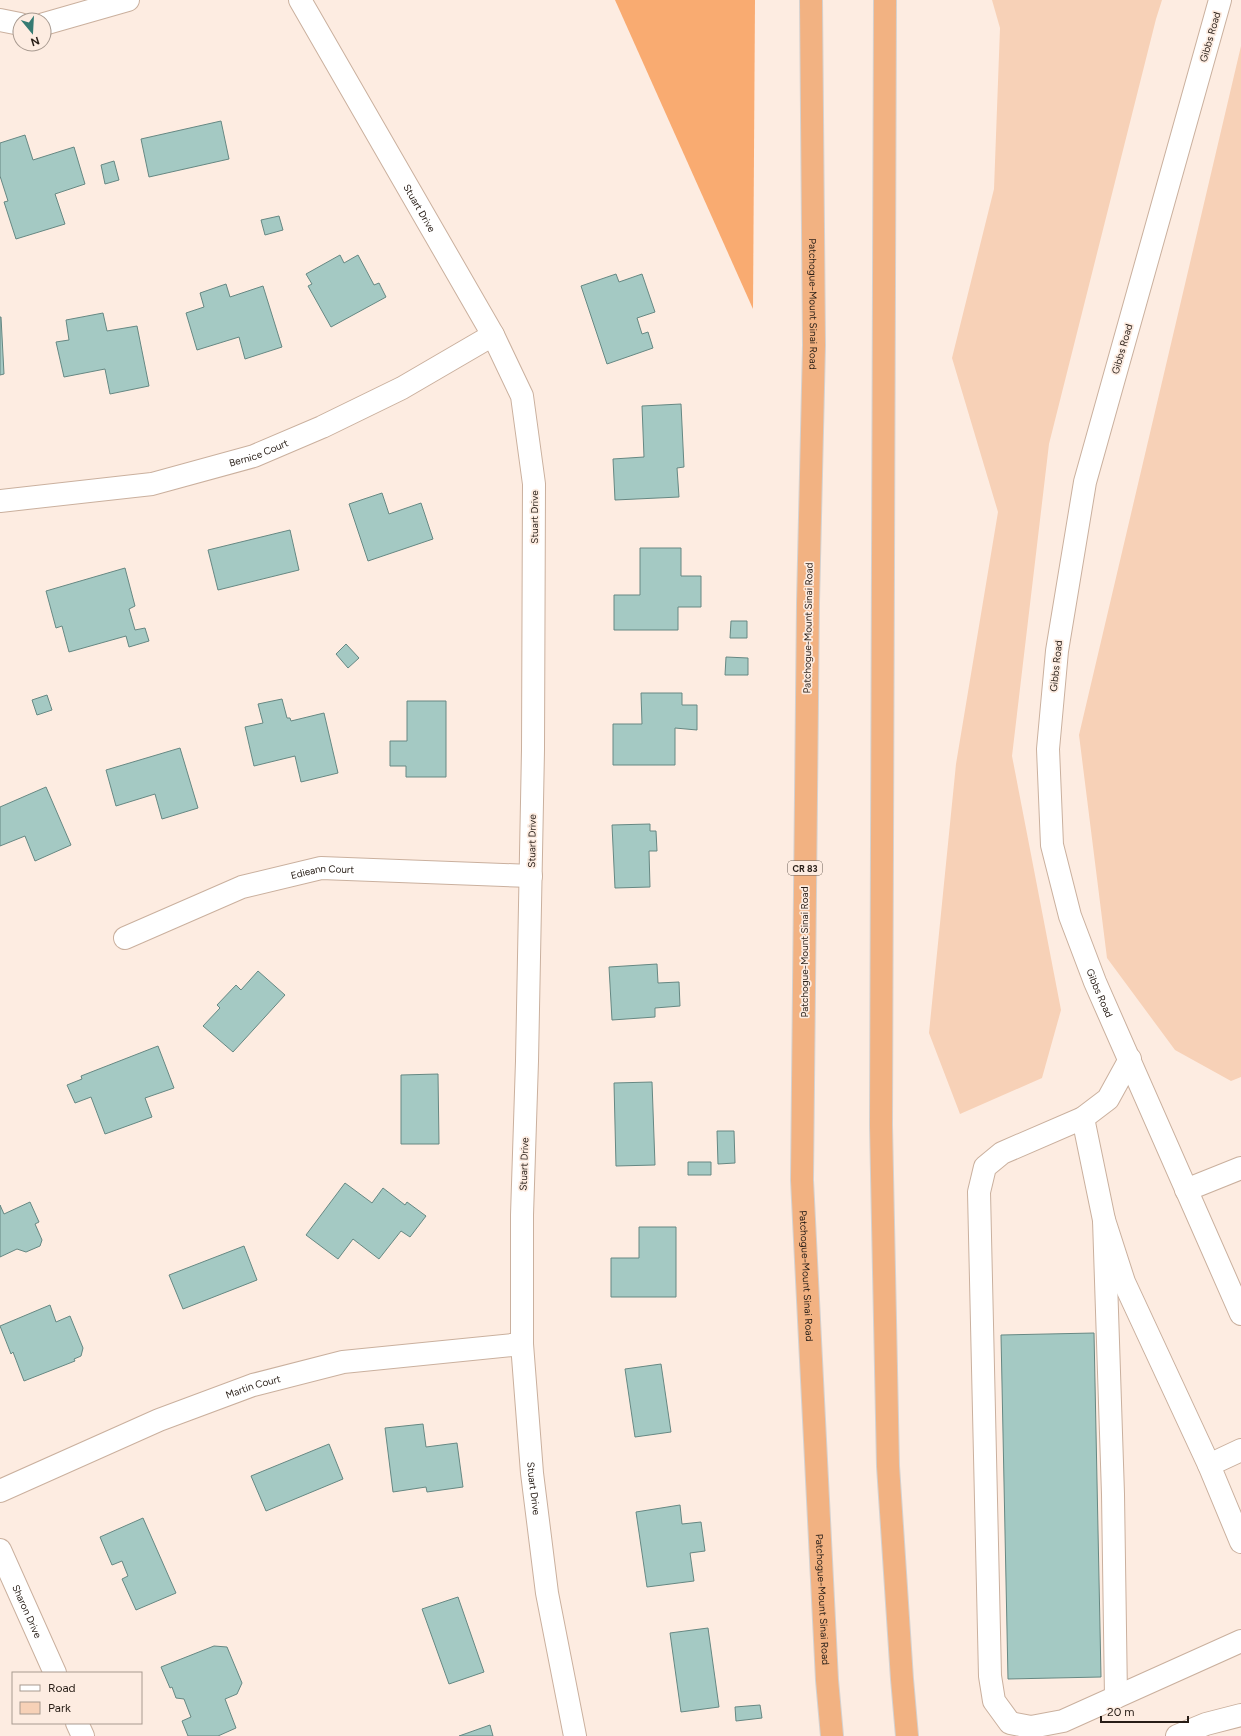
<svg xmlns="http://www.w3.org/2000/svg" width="1241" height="1736" font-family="Figtree,sans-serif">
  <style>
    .green { fill: #f7d1b7 }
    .forest { fill: #f9ab71 }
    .building { fill: #a4c9c3; stroke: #668883 }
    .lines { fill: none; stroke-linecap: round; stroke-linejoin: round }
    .minor-casing { stroke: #cab09e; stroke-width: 24 }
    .highway-casing { stroke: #d4d2d1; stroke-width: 24 }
    .minor { stroke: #fff; stroke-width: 22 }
    .highway { stroke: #f2b282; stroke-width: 22 }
    .labels { text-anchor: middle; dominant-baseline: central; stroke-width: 3.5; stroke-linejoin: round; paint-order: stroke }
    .shield { fill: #fdece1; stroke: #685c54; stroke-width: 1 }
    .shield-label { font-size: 9px; font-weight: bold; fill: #281e17 }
    .street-label { font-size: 10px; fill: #281e17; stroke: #fdece1 }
  </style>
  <rect width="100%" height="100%" fill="#fdece1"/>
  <path class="green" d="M992 0H1162L1156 19 1049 444 1012 756 1061 1010 1042 1078 960 1114 929 1033 956 764 998 512 952 358 994 189 1000 28Z
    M1241 46V1077L1231 1081 1175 1050 1107 958 1079 735Z"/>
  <path class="forest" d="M615 0H755L753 309Z"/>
  <path class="building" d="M221 121 229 159 149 177 141 139Z
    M25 135 33 160 74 147 85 184 55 194 65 224 16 239 4 202 8 201 0 176V143Z
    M114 161 119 180 105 184 101 165Z
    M279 216 283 230 265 235 261 220Z
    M340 255 344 263 358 255 374 285 379 283 386 297 331 327 308 286 312 284 306 274Z
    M616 274 619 282 642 274 655 312 637 318 642 334 648 332 653 348 607 364 581 286Z
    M226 284 230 297 263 286 282 347 245 359 239 337 197 350 186 313 204 307 200 293Z
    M103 313 107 331 137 326 149 386 110 394 105 369 64 377 56 342 69 340 66 320Z
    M0 317H1L4 374 0 375Z
    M681 404 684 467 677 468 679 497 615 500 613 459 644 457 642 406Z
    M382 493 389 514 421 503 433 539 368 561 349 504Z
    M290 530 299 570 218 590 208 550Z
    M640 548H681V576H701V607H678V630H614V595H640Z
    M125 568 135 606 129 609 135 630 145 628 149 641 129 647 126 636 69 652 62 626 56 628 46 591Z
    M731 621H747V638H730Z
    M346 644 359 658 348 668 336 654Z
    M726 657 748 658V675H725Z
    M641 693H682V705H697V730L675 728V765H613V724H642Z
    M47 695 52 710 37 715 32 700Z
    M282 699 287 718H290L291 721 324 713 338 773 301 782 295 756 254 766 245 727 263 723 258 704Z
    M407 701H446V777H406V766H390V741H407Z
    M180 748 198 808 162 819 155 794 116 806 106 770Z
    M46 787 71 845 35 861 25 836 0 846V807Z
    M650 824V831H656L657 851H649L650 887 615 888 612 825Z
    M657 964 658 983 679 982 680 1006 655 1008V1017L612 1020 609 967Z
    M258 971 285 995 233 1052 203 1026 220 1008 217 1005 236 985 241 990Z
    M158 1046 174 1088 145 1098 152 1117 105 1134 91 1097 75 1103 67 1085 82 1079 81 1076Z
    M438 1074 439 1144H401V1075Z
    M652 1082 655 1165 616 1166 614 1083Z
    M717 1131H734L735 1163 718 1164Z
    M688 1162H711V1175H688Z
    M345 1183 372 1203 383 1188 405 1205 407 1202 426 1216 410 1237 401 1231 379 1259 353 1239 338 1259 306 1235Z
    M30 1202 39 1222 35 1224 42 1240 40 1246 26 1252 17 1249 0 1257V1205L4 1214Z
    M639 1227H676V1297H611V1258H639Z
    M244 1246 257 1280 183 1309 169 1275Z
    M50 1305 56 1322 70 1316 83 1348 81 1356 74 1359 75 1361 24 1381 13 1352 11 1354 0 1326Z
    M1094 1333 1101 1677 1008 1679 1001 1335Z
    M661 1364 671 1432 635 1437 625 1369Z
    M423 1424 426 1447 457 1443 463 1487 427 1492 426 1487 393 1492 385 1428Z
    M329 1444 343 1479 266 1511 251 1476Z
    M680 1505 682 1524 701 1522 705 1551 690 1553 694 1581 647 1587 636 1512Z
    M143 1518 176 1593 136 1610 122 1579 128 1576 122 1561 112 1565 100 1537Z
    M458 1597 484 1672 449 1684 422 1609Z
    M708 1628 719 1707 681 1712 670 1633Z
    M214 1646 227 1647 242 1683 237 1694 225 1699 236 1728 218 1736H188L182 1721 191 1717 184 1699 176 1698 172 1687 170 1688 161 1667Z
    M760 1705 762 1718 736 1721 735 1707Z
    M490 1725 493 1736H459Z"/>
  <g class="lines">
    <g class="minor-casing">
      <g id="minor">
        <path id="s1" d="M300 0 493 335 522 396 534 484 533 750 527 1061 522 1215V1344L532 1473 547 1593 575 1736"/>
        <path id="s2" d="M1220 0 1085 482 1057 651 1048 749 1052 845 1070 916 1095 982 1241 1314"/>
        <path d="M0 20 20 24"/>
        <path d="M44 24 128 0"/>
        <path id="s3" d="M0 501 152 484 254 456 322 427 402 388 493 335"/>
        <path id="s4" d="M125 938 242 887 321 868 531 876"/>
        <path d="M1130 1059 1108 1099 1083 1118 1002 1153 985 1167 979 1192 990 1676 994 1701 1010 1723 1031 1727 1063 1721 1241 1641"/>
        <path d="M1083 1118 1104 1220 1124 1282 1209 1465"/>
        <path d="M1186 1190 1241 1168"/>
        <path d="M1104 1220 1113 1494 1116 1697"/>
        <path d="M1241 1450 1209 1465 1241 1542"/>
        <path id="s5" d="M0 1491 159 1420 253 1385 343 1362 522 1344"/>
        <path id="s6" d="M0 1550 55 1673"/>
        <path d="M77 1723 83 1736"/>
        <path d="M1177 1736 1206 1724 1241 1715"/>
      </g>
    </g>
    <g class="highway-casing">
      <g id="highway">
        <path id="s7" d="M811 0 814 345 808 603 802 1180 827 1680 832 1736"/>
        <path d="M885 0 881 1125 888 1466 902 1679 907 1736"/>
      </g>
    </g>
    <use href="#minor" class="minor"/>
    <use href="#highway" class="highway"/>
  </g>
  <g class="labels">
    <rect class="shield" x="788" y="861" width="34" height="14" rx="3"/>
    <g class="shield-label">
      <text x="805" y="868">CR 83</text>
    </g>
    <g class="street-label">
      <text transform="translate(1210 37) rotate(-74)">Gibbs Road</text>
      <text stroke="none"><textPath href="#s1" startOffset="240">Stuart Drive</textPath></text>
      <text stroke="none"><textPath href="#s7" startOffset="304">Patchogue-Mount Sinai Road</textPath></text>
      <text transform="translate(1122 349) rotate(-74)">Gibbs Road</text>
      <text stroke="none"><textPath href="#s3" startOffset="264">Bernice Court</textPath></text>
      <text transform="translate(534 517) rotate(-90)">Stuart Drive</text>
      <text transform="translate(808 628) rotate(-89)">Patchogue-Mount Sinai Road</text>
      <text transform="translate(1056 666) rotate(-84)">Gibbs Road</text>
      <text transform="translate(532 841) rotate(-89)">Stuart Drive</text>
      <text stroke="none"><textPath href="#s4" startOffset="210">Edieann Court</textPath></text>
      <text transform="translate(804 952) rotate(-90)">Patchogue-Mount Sinai Road</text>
      <text stroke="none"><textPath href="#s2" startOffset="1022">Gibbs Road</textPath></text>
      <text transform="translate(524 1164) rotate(-88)">Stuart Drive</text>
      <text stroke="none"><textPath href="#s7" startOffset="1276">Patchogue-Mount Sinai Road</textPath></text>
      <text stroke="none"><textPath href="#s5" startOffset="274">Martin Court</textPath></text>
      <text stroke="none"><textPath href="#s1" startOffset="1548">Stuart Drive</textPath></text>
      <text stroke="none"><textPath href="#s7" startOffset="1600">Patchogue-Mount Sinai Road</textPath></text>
      <text stroke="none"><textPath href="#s6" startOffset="67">Sharon Drive</textPath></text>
    </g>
  </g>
  <rect x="12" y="1672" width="130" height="52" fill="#fdece1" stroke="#a89a90"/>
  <rect x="20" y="1685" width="20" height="6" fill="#ffffff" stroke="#a89a90"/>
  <text x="48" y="1692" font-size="12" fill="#281e17">Road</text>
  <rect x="20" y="1702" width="20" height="12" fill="#f7d1b7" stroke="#a89a90"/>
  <text x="48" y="1712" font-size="12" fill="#281e17">Park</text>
  <g transform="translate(32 32) rotate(162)"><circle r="19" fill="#fdece1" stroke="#a89a90"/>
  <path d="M0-3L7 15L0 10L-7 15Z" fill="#357b73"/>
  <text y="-6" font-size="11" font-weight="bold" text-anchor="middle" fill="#281e17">N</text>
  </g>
  <path d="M1101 1716v6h87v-6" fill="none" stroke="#281e17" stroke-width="2"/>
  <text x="1107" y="1716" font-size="12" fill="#281e17" stroke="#fdece1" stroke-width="3" paint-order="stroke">20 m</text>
</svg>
